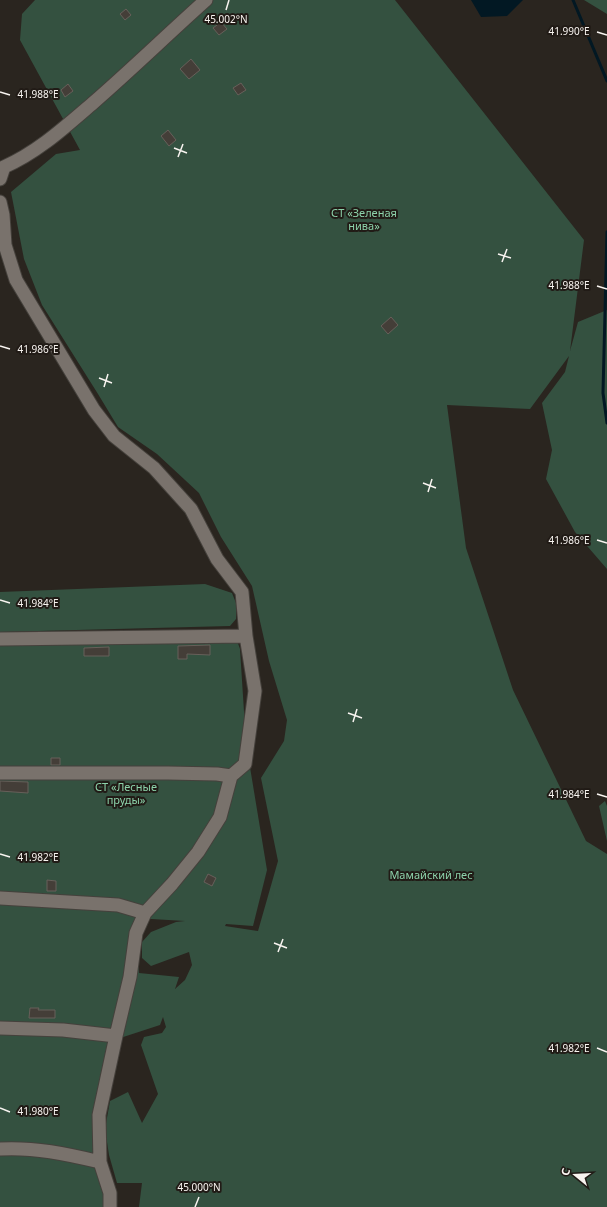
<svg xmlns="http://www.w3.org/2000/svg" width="607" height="1207" font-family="'Noto Sans',sans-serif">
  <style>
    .green { fill: #345140; fill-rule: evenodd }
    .water { fill: #021823 }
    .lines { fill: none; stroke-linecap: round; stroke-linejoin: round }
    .stream { stroke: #021823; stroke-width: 3 }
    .building { fill: #443e38; stroke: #67605a }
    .minor-casing { stroke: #45413c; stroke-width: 15 }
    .minor { stroke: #79726c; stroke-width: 13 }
    .ticks { fill: none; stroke: #f8f4f0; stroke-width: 1.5 }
    .labels { text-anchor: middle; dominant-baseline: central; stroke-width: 4; stroke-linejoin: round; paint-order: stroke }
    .park-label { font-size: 11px; fill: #8dd3ab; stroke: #211b16 }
    .ticks-label { font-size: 10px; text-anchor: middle; fill: #f8f4f0; stroke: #211b16; stroke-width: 4; stroke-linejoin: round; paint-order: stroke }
  </style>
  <rect width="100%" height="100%" fill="#2a251f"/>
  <path class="green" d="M35 0H395L584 240 570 351 578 322 607 310V569L575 532 546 479 552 450 542 403 565 372 569 356 530 409 447 405 466 548 513 690 586 841 607 854V1207H139L142 1183H117L109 1155 105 1129 110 1101 128 1092 142 1123 158 1094 141 1045 144 1037 162 1033 166 1027 163 1017 160 1025 111 1041 99 1165 107 1207H0V639L234 632 240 649 246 743 267 870 253 926 226 924 225 926 258 931 278 861 261 778 284 741 287 720 269 661 252 586 221 537 199 493 157 454 118 427 98 394 42 305 24 259 11 192 56 154 80 150 20 40 22 14ZM135 918 185 921 176 922 151 932 142 942V958L151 966 189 952 192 965 185 980 175 989 179 977 139 973Z
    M584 0H607V14Z
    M205 584 232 593 236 603V619L230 626 0 632V592Z
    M605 801 607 806V841L599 806Z"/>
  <path class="water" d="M471 0H523L507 16 481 17Z"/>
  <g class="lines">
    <path class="stream" d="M573 0 607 81
      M607 232 603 393 607 423"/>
  </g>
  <path class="building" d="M126 9 131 15 125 20 120 14Z
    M221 22 227 29 219 35 213 28Z
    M191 59 200 70 189 79 180 69Z
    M241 83 246 90 238 95 233 88Z
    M68 84 73 91 65 97 61 90Z
    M168 130 176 140 169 146 161 136Z
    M391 317 398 325 388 334 381 326Z
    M210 645V655L187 654V659H178V646Z
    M109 647V656H84V648Z
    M51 758H60V765H51Z
    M0 781 28 782V793L0 791Z
    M208 874 216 878 212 886 204 882Z
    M47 880 56 881V891H47Z
    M30 1008H39L38 1010H55V1018H29Z"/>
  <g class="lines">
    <g class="minor-casing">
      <path id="minor" d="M0 179 4 167C38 152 65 127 93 103 131 70 168 34 206 0
        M0 202 3 215 5 245 16 280 94 410 114 436 154 468 191 509 217 559 242 592 246 636 255 691 245 764 231 776 220 817 198 852 172 884 145 913 136 933 130 977 116 1036 99 1115 100 1162 110 1193V1207
        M0 639 246 636
        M0 773H168L217 774 231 776
        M0 898 118 905 145 913
        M0 1028 63 1030 116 1036
        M0 1149C34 1147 67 1154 100 1162"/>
    </g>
    <use href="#minor" class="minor"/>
  </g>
  <path class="ticks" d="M226 10 229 0M597 32 607 35M0 92 10 95M174 148 187 153M178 157 183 144M498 254 511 258M502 262 507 249M597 286 607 289M0 346 10 349M99 378 112 383M104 387 108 374M423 483 436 488M428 492 432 479M597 540 607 543M0 600 10 603M348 713 362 718M353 722 357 709M597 794 607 797M0 854 10 857M274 943 287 948M278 952 283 939M597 1048 607 1052M0 1108 10 1112M195 1207 199 1197"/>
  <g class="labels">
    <g class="park-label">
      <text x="364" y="212">СТ «Зеленая<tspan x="364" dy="13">нива»</tspan></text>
      <text x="126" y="786">СТ «Лесные<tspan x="126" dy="13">пруды»</tspan></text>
      <text x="431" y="874">Мамайский лес</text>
    </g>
  </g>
  <g class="ticks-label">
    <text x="226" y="23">45.002°N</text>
    <text x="569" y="35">41.990°E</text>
    <text x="38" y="98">41.988°E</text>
    <text x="569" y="289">41.988°E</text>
    <text x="38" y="353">41.986°E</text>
    <text x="569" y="544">41.986°E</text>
    <text x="38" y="607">41.984°E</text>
    <text x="569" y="798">41.984°E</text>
    <text x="38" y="861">41.982°E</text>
    <text x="569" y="1052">41.982°E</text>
    <text x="38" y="1115">41.980°E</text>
    <text x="199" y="1191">45.000°N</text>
  </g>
  <g transform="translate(575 1175) rotate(288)" stroke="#211b16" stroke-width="3" paint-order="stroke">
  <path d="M0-3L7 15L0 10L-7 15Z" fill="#f8f4f0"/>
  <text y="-6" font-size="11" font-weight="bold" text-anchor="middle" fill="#f8f4f0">С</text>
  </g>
</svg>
